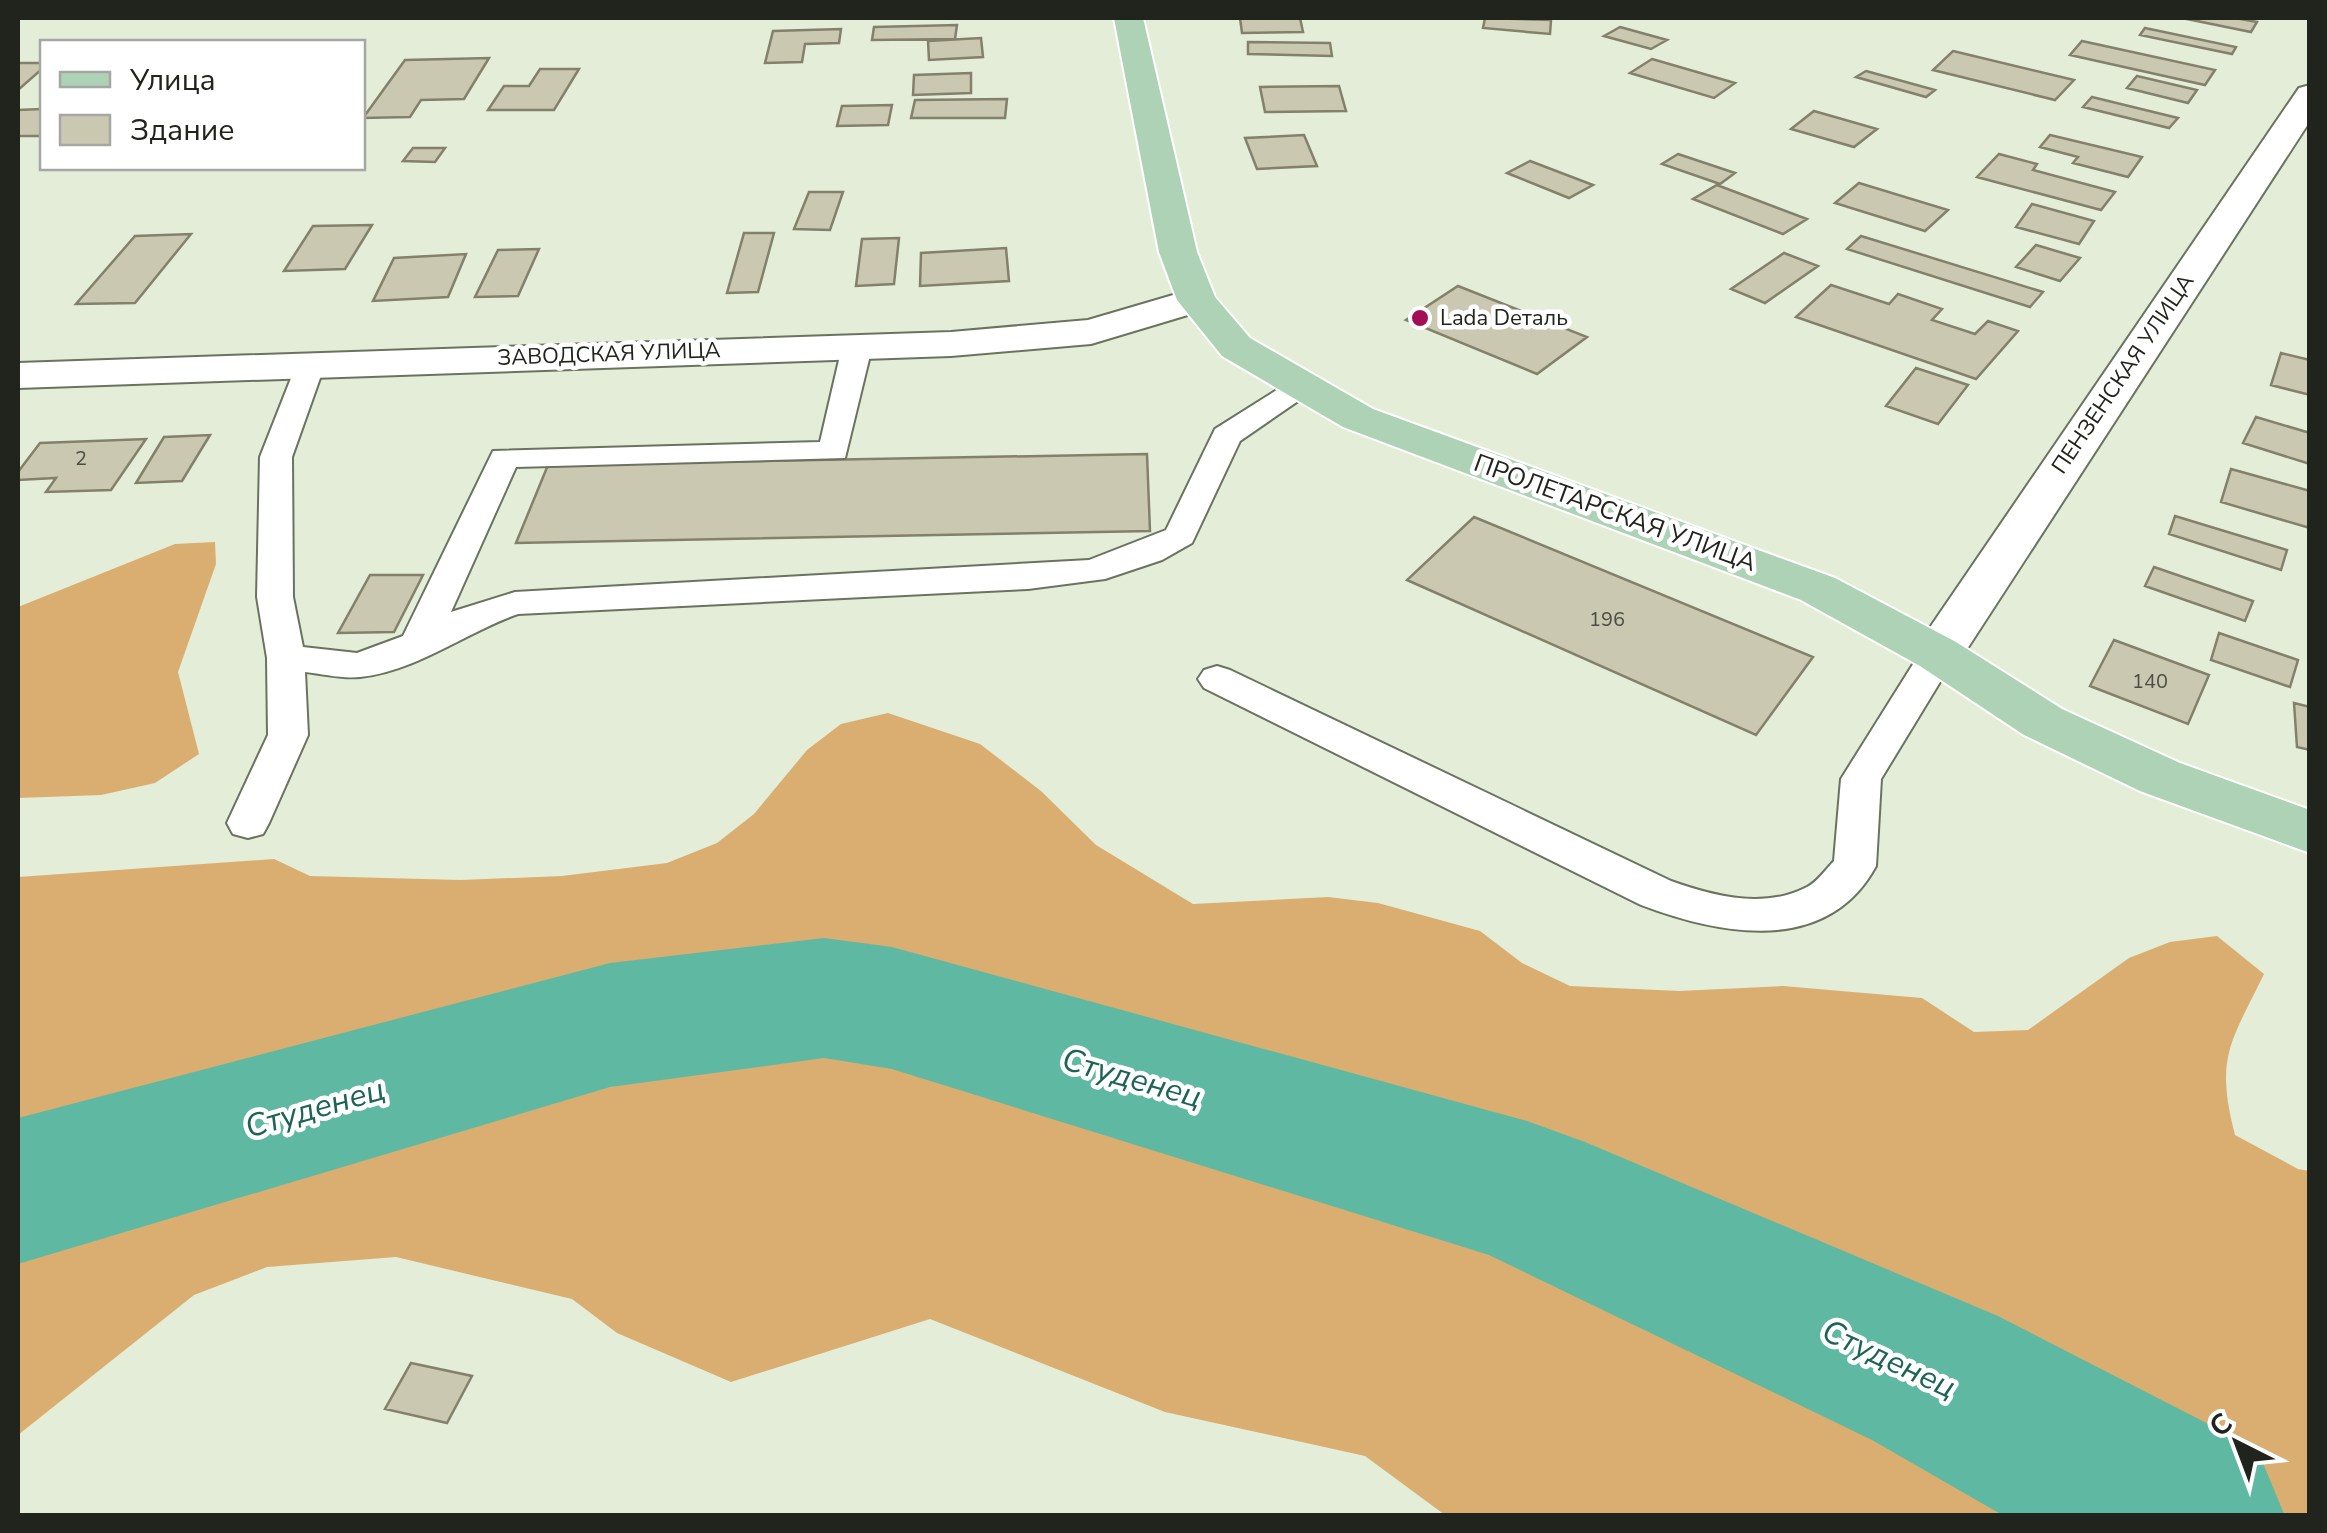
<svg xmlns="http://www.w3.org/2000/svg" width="2327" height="1533" font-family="'Nunito Sans',sans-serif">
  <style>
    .forest { fill: #d9ae70 }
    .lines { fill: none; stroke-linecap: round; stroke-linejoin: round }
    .river { fill: #5fb9a2; fill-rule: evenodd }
    .building { fill: #cbc8b2; stroke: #83806b; stroke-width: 2.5 }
    .service-casing { stroke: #6b7360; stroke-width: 4 }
    .minor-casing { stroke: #6b7360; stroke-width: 4 }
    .primary-casing { stroke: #fff; stroke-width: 4 }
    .service { fill: #fff; fill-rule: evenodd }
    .minor { fill: #fff; fill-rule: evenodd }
    .primary { fill: #add2b5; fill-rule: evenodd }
    .poi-dot { fill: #a20f53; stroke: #fff; stroke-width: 4 }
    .labels { text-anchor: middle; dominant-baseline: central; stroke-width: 9; stroke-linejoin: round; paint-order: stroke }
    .number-label { font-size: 20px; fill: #4b4d42 }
    .far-poi-label { font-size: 22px; fill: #20241c; stroke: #fff; text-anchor: start }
    .far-street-label { font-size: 22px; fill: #20241c; stroke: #fff }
    .street-label { font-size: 25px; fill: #20241c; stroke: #fff }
    .near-water-label { font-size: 32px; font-style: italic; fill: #1c6454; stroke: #fff }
  </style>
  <rect width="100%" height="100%" fill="#e4edd7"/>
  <path class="forest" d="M215 542 216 564 178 672 199 754 155 783 101 795 18 798V607L175 544Z
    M888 713 980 744 1041 791 1096 845 1193 904 1328 897 1378 903 1480 931 1522 963 1570 986 1679 991 1783 986 1922 998 1974 1032 2028 1030 2129 958 2170 942 2217 936 2264 974C2230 1044 2215 1057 2235 1135L2298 1169 2309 1171V1515H1445L1365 1456 1165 1412 930 1319 731 1382 617 1333 572 1299 396 1257 267 1267 194 1295 18 1435V877L274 859 310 876 461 880 562 876 667 863 717 843 754 814 807 750 841 724Z"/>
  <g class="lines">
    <path class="river" d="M824 938 892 947 1527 1121 1585 1142 1998 1316 2257 1449 2285 1516H2004L1872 1440 1489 1255 892 1069 824 1058 610 1087 18 1264V1118L610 963Z"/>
  </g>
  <path class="building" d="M1240 18H1300L1303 32 1242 33Z
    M1485 18 1551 20 1550 34 1483 28Z
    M2182 18H2235L2257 22 2251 32Z
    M957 25 955 39 872 40 874 27Z
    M1620 27 1667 40 1651 49 1604 36Z
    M2145 28 2236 47 2232 54 2140 35Z
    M841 29 839 43 805 44 802 62 765 63 773 31Z
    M981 38 983 57 929 60 928 41Z
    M2082 41 2215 70 2205 85 2070 55Z
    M1248 42 1330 43 1332 56 1248 54Z
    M1953 51 2074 80 2055 100 1933 70Z
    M489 58 464 99 421 100 410 117 363 118 405 60Z
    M1652 59 1735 83 1714 98 1630 73Z
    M18 63H42V69L18 90Z
    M540 69H579L554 110H488L504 86H529Z
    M1866 71 1935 90 1926 97 1856 77Z
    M971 73V93L913 95 914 75Z
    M2137 76 2197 90 2188 103 2127 88Z
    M1339 86 1346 111 1265 112 1260 87Z
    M2092 97 2178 118 2169 128 2083 107Z
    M1007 99 1005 118H911L915 100Z
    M892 105 888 125 837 126 842 106Z
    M42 109V136H18V110Z
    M1814 111 1877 129 1854 147 1791 129Z
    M1304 135 1317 166 1257 169 1245 138Z
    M2050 135 2142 157 2128 177 2073 163 2078 157 2040 147Z
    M413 148H445L435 162 403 161Z
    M1678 154 1735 173 1720 184 1662 164Z
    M1999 154 2037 164 2033 170 2115 192 2101 210 1977 177Z
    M1530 161 1593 185 1569 198 1507 173Z
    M1859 183 1948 210 1925 231 1835 203Z
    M1717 185 1807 219 1783 234 1693 199Z
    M809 192H843L830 230 794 229Z
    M2032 204 2094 221 2079 244 2016 227Z
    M372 225 345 269 284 271 313 226Z
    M744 233H774L758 292 727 293Z
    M191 234 135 303 76 304 135 236Z
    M1861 236 2043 292 2030 307 1847 249Z
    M899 238 894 284 856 286 862 239Z
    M2036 245 2080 258 2060 281 2016 267Z
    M1006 248 1009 281 920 286 921 253Z
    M539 249 518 296 475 297 498 250Z
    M1784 253 1818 266 1765 303 1731 289Z
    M466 254 448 297 373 301 394 258Z
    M1831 285 1889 304 1898 294 1942 309 1932 320 1975 334 1988 321 2018 331 1976 379 1796 317Z
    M1458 286 1587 337 1537 374 1406 320Z
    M2281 353 2310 360V395L2271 385Z
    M1916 368 1968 385 1938 424 1886 406Z
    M2256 417 2310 433V464L2243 443Z
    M210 435 182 481 136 483 164 437Z
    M146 439 111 490 46 492 56 478 18 480V472L40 443Z
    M1147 454 1150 531 516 543 548 465Z
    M2231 469 2310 491V528L2221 502Z
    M2175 516 2287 550 2281 570 2169 534Z
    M1474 517 1813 657 1756 735 1407 580Z
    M2154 567 2253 601 2245 621 2145 586Z
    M370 575H423L394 632 338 633Z
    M2219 633 2298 660 2290 687 2211 660Z
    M2114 640 2209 675 2188 724 2090 686Z
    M2294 703 2310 707V750L2297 747Z
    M411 1363 472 1376 447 1423 385 1409Z"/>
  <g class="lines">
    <g class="service-casing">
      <path id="service" d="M857 338 872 347 845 458 516 467 451 612 515 592 1089 560 1166 530 1215 429 1291 381H1313L1317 388 1240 441 1192 543 1162 560 1105 579 1028 589 518 614C464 633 417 671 360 677 342 679 323 674 305 672L308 735 269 823 263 834 248 838 233 834 227 823 268 735 267 658 257 597 260 457 299 358 310 355 325 364 292 457 293 597 303 647 357 653 403 636 493 451 820 442 842 347Z
        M1938 642 1951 645 1957 654 1881 779 1876 866C1827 956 1720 935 1641 905L1204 688 1198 679 1204 670 1217 666 1230 670 1671 881C1713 896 1763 909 1805 888 1816 884 1826 869 1834 861L1841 779 1925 645Z"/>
    </g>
    <g class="minor-casing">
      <path id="minor" d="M2310 85V121L1956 666 1938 671 1920 666 1912 654 1920 642 2299 88Z
        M1197 288 1211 292 1217 300 1211 308 1091 344 951 356 18 388V363L951 332 1088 320Z"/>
    </g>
    <g class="primary-casing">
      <path id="primary" d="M1114 18H1143L1197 252 1215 297 1250 338 1373 409 1835 578 1956 642 2062 709 2180 763 2310 810V853L2140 791 2024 735 1920 666 1801 600 1343 427 1222 356 1177 300 1159 252Z"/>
    </g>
    <use href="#service" class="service"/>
    <use href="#minor" class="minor"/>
    <use href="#primary" class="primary"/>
  </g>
  <circle class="poi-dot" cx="1420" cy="318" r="10"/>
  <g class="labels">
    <g class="number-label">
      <text x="81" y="458">2</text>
      <text x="1607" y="619">196</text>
      <text x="2150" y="681">140</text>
    </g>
    <g class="far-poi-label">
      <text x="1440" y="318">Lada Dеталь</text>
    </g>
    <g class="far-street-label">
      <text transform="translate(609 354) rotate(-2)">ЗАВОДСКАЯ УЛИЦА</text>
      <text transform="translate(2123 374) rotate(-56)">ПЕНЗЕНСКАЯ УЛИЦА</text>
    </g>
    <g class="street-label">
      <text transform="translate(1615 513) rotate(20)">ПРОЛЕТАРСКАЯ УЛИЦА</text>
    </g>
    <g class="near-water-label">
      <text transform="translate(1132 1078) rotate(16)">Студенец</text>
      <text transform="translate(315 1108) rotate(-16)">Студенец</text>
      <text transform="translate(1889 1359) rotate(25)">Студенец</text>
    </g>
  </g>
  <rect width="2327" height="1533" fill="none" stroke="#20241c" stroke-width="40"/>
  <rect x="40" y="40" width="325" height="130" fill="#ffffff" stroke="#a6a7a4" stroke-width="2.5"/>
  <rect x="60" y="72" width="50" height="15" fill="#add2b5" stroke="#a6a7a4" stroke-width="2.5"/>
  <text x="130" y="90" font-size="30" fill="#20241c">Улица</text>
  <rect x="60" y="115" width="50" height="30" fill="#cbc8b2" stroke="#a6a7a4" stroke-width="2.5"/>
  <text x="130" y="140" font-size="30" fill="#20241c">Здание</text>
  <g transform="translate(2237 1443) rotate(318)" stroke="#ffffff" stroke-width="8" paint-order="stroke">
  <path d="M0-8L18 38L0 25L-18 38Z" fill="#20241c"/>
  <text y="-15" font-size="28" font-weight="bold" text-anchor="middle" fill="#20241c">С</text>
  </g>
</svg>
